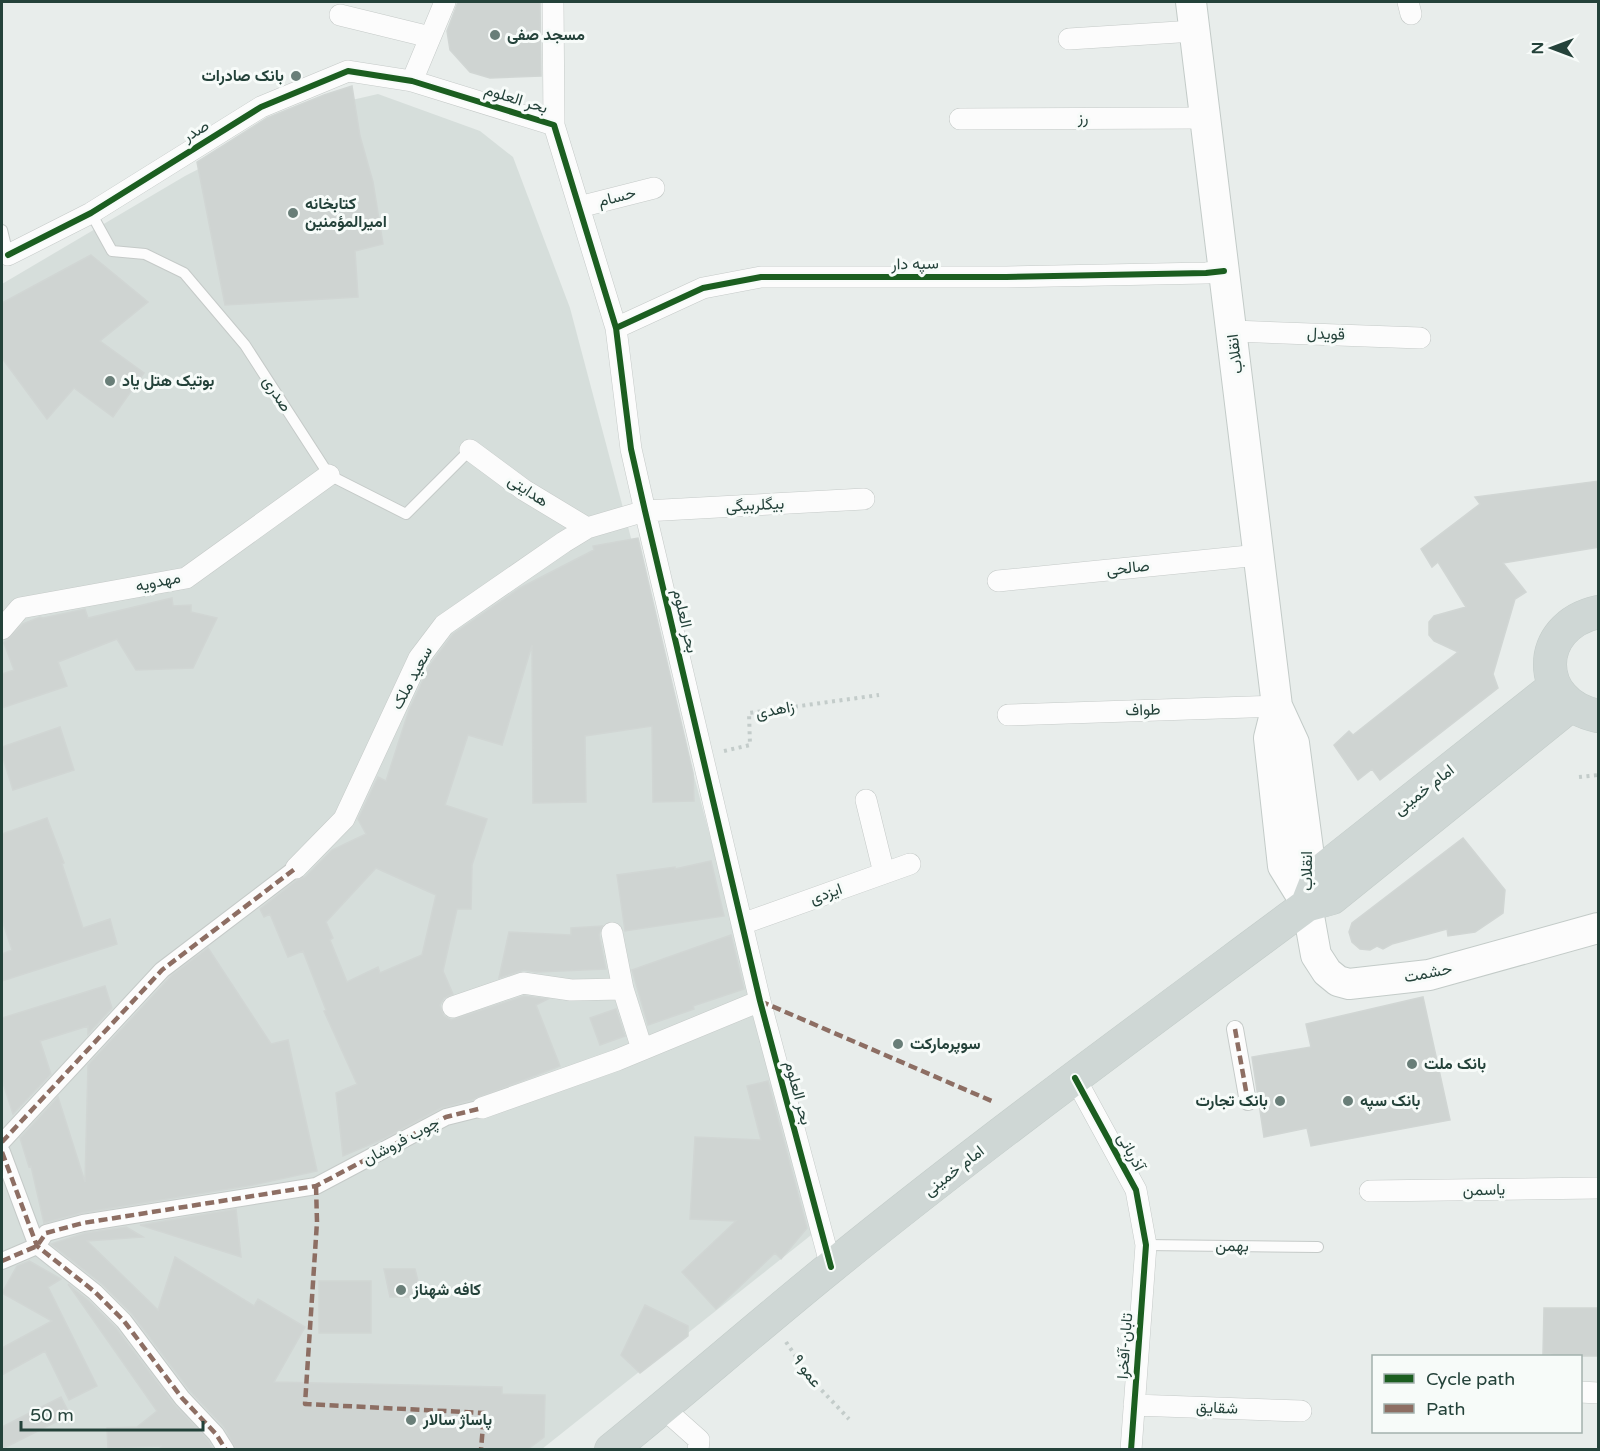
<svg xmlns="http://www.w3.org/2000/svg" width="1600" height="1451" font-family="'Varela Round',Vazirmatn,sans-serif">
  <style>
    .built { fill: #d6dedb }
    .building { fill: #cfd4d2; stroke: #d1d6d4; stroke-width: 1.5; fill-rule: evenodd }
    .lines { fill: none; stroke-linecap: round; stroke-linejoin: round }
    .service-casing { stroke: #c5cac8; stroke-width: 12 }
    .pedestrian-casing { stroke: #c5cac8; stroke-width: 18 }
    .minor-casing { stroke: #c5cac8; stroke-width: 22 }
    .secondary-casing { stroke: #c3cbc8; stroke-width: 32 }
    .primary-casing { stroke: #c3ccc9; stroke-width: 34 }
    .path { stroke: #c3ccca; stroke-width: 4; stroke-dasharray: 3 4.5; stroke-linecap: butt }
    .service { stroke: #fcfcfc; stroke-width: 10 }
    .pedestrian { stroke: #fcfcfc; stroke-width: 16 }
    .minor { stroke: #fcfcfc; stroke-width: 21 }
    .secondary { stroke: #fcfcfc; stroke-width: 30 }
    .primary { stroke: #cfd7d5; stroke-width: 33 }
    .quiet { stroke: #8d6e63; stroke-width: 4.5; stroke-dasharray: 9 4.5; stroke-linecap: butt }
    .cycleway-casing { stroke: #f7fbf9; stroke-width: 10 }
    .cycleway { stroke: #1b5e20; stroke-width: 6 }
    .poi-dot { fill: #697e78; stroke: #f7fbf9; stroke-width: 2 }
    .labels { text-anchor: middle; dominant-baseline: central; stroke-width: 6; stroke-linejoin: round; paint-order: stroke }
    .poi-label { font-size: 16px; font-weight: bold; fill: #24423a; stroke: #f7fbf9; text-anchor: start }
    .street-label { font-size: 16px; fill: #24423a; stroke: #f7fbf9 }
  </style>
  <rect width="100%" height="100%" fill="#e8edeb"/>
  <path class="built" d="M378 94 480 131 513 157 570 308 815 1232 542 1449H2V284L185 176 317 108Z"/>
  <path class="building" d="M458 2H540L541 76 490 78 470 72 450 50 447 31Z
    M352 86 360 136 373 182 383 244 355 251 358 297 225 305 197 162 267 118 324 95Z
    M91 255 148 302 100 341 144 373 113 417 74 388 47 419 2 358V303Z
    M1599 481V547L1503 563 1526 592 1515 599 1493 674 1498 688 1380 780 1372 769 1358 780 1334 745 1349 731 1353 735 1458 652 1434 641 1429 635V622L1434 616 1466 607 1438 562 1432 567 1421 549 1480 504 1475 497Z
    M638 538 693 773 694 801 653 802 652 726 585 736 586 802 533 803 532 645 502 745 468 735 445 805 487 819 472 865 471 909H457L443 971 453 994 444 998 440 1005 444 1016 451 1020 524 996 548 999 536 1005 560 1066 472 1100 441 1108 385 1138 343 1156 336 1093 357 1084 324 1011 326 1010 303 951 288 957 270 914 264 917 260 909 297 880 305 877 332 850 366 834 358 819 378 777 386 781 409 710 430 665 453 634 520 588 594 550 593 546ZM376 868 436 895 422 955 380 973 378 967 347 982 330 940 333 938 326 922Z
    M172 598 173 606 191 605V612L217 618 193 668 136 670 117 639 58 662 67 686 2 708V674L14 670 4 643 23 624 40 617 43 618 85 609 88 618Z
    M60 727 74 770 13 790 2 755V747Z
    M47 818 64 863 62 864 83 928 110 919 117 944 2 981V954L12 950 2 920V834Z
    M1463 838 1505 890 1503 913 1475 932 1448 936 1447 929 1392 944 1383 949 1377 946 1370 950 1360 949 1352 942 1349 932 1352 923Z
    M711 861 724 916 625 931 617 875 675 867V869Z
    M602 926 599 935 606 969 537 972 524 970 499 978 509 932 571 935V928Z
    M731 935 744 989 693 1006 694 1009 648 1025 632 970Z
    M208 948 271 1044 288 1040 317 1171 253 1185 81 1213 44 1223 31 1166 29 1167 20 1138 58 1097 85 1182 88 1065 172 975Z
    M105 986 112 1008 88 1034V1026L40 1041 51 1074 13 1114 2 1080V1018Z
    M1423 997 1450 1120 1311 1146 1307 1128 1264 1137 1252 1057 1311 1047 1306 1024Z
    M616 1009 625 1036 600 1045 590 1018Z
    M768 1081 807 1228 781 1259 775 1253 716 1309 682 1272 736 1221 690 1219 695 1137 761 1140 747 1086Z
    M236 1209 241 1257 140 1225Z
    M126 1227 143 1237 87 1241 158 1310 175 1257 254 1306 258 1299 305 1327 274 1382 502 1387V1394L545 1395 544 1437 528 1449H236L224 1427 190 1391 132 1314 102 1284 51 1244 85 1233Z
    M29 1261 61 1279 48 1287 97 1386 69 1400 45 1351 2 1375V1348L52 1321 2 1293 17 1266Z
    M384 1269H415L418 1281 416 1297H390Z
    M319 1281H371V1333H319Z
    M68 1284 88 1300 116 1328 174 1404 208 1440 213 1449H160L161 1446 108 1448 107 1428 137 1427 157 1411Z
    M645 1305 688 1326V1336L640 1373 621 1355Z
    M1544 1308H1598V1356H1552V1354H1543Z
    M61 1397 70 1415 2 1449V1427Z"/>
  <g class="lines">
    <g class="service-casing">
      <path id="service" d="M91 213 112 251 145 254 184 273 245 345 329 475 406 514 470 450
        M2 230 8 255
        M1146 1245 1318 1247"/>
    </g>
    <g class="pedestrian-casing">
      <path id="pedestrian" d="M1235 1029 1248 1102
        M2 1142 162 970 296 868
        M2 1152 37 1246 95 1292 124 1321 182 1398 216 1434 226 1450
        M2 1261 37 1246 46 1233 83 1223 316 1186 446 1117 482 1108"/>
    </g>
    <g class="minor-casing">
      <path id="minor" d="M553 2 554 125
        M1408 2 1411 14
        M340 15 430 37
        M1069 39 1194 31
        M412 81 445 2
        M960 119 1205 118
        M579 207 654 188
        M8 255 91 213 261 107 348 71 412 81 554 125 616 328 631 449 645 511 760 1001 831 1267
        M616 328 703 288 761 277H1006L1206 273 1224 271
        M1233 331 1420 338
        M470 450 524 490 587 528
        M998 581 1259 555
        M2 629 20 608 186 578 329 475
        M1008 715 1277 706
        M866 800 884 873
        M296 868 344 819 419 658 444 625 564 542 587 528 645 511 864 499
        M742 924 910 864
        M612 933 623 989 642 1049
        M453 1007 523 983 571 990 623 989
        M1075 1078 1136 1190 1146 1245 1131 1450
        M482 1108 617 1060 760 1001
        M1370 1191 1598 1188
        M1580 1392 1598 1393
        M1134 1405 1301 1411
        M663 1408 699 1440 698 1450"/>
    </g>
    <g class="secondary-casing">
      <path id="secondary" d="M1191 2 1277 706 1294 743 1308 849 1307 905 1316 955 1327 972 1338 981 1349 984 1429 975 1598 928
        M1277 706 1269 738 1283 866 1307 905"/>
    </g>
    <g class="primary-casing">
      <path id="primary" d="M1598 612C1534 626 1534 703 1598 716
        M1307 905 1320 872 1555 686
        M611 1450C685 1390 757 1327 831 1267 986 1141 1147 1024 1307 905L1332 898 1571 705"/>
    </g>
    <path class="path" d="M724 751 750 745 749 713 879 695
      M1579 777 1598 775
      M786 1342 811 1379 849 1419"/>
    <use href="#service" class="service"/>
    <use href="#pedestrian" class="pedestrian"/>
    <use href="#minor" class="minor"/>
    <use href="#secondary" class="secondary"/>
    <use href="#primary" class="primary"/>
    <path class="quiet" d="M760 1001 994 1102
      M1235 1029 1248 1102
      M2 1142 162 970 296 868
      M2 1152 37 1246 95 1292 124 1321 182 1398 216 1434 226 1450
      M316 1186 317 1222 305 1404 484 1413 481 1450
      M2 1261 37 1246 46 1233 83 1223 316 1186 446 1117 482 1108"/>
    <g class="cycleway-casing">
      <path id="cycleway" d="M8 255 91 213 261 107 348 71 412 81 554 125 616 328 631 449 645 511 760 1001 831 1267
        M616 328 703 288 761 277H1006L1206 273 1224 271
        M1075 1078 1136 1190 1146 1245 1131 1450"/>
    </g>
    <use href="#cycleway" class="cycleway"/>
  </g>
  <g class="poi-dot">
    <circle cx="495" cy="35" r="6"/>
    <circle cx="296" cy="76" r="6"/>
    <circle cx="293" cy="213" r="6"/>
    <circle cx="110" cy="381" r="6"/>
    <circle cx="898" cy="1044" r="6"/>
    <circle cx="1412" cy="1064" r="6"/>
    <circle cx="1280" cy="1101" r="6"/>
    <circle cx="1348" cy="1101" r="6"/>
    <circle cx="401" cy="1290" r="6"/>
    <circle cx="411" cy="1420" r="6"/>
  </g>
  <g class="labels">
    <g class="poi-label">
      <text x="507" y="35">مسجد صفی</text>
      <text x="284" y="76" text-anchor="end">بانک صادرات</text>
      <text x="305" y="204">کتابخانه<tspan x="305" dy="18">امیرالمؤمنین</tspan></text>
      <text x="122" y="381">بوتیک هتل یاد</text>
      <text x="910" y="1044">سوپرمارکت</text>
      <text x="1424" y="1064">بانک ملت</text>
      <text x="1268" y="1101" text-anchor="end">بانک تجارت</text>
      <text x="1360" y="1101">بانک سپه</text>
      <text x="413" y="1290">کافه شهناز</text>
      <text x="423" y="1420">پاساژ سالار</text>
    </g>
    <g class="street-label">
      <text transform="translate(516 99) rotate(17)">بحر العلوم</text>
      <text x="1083" y="118">رز</text>
      <text transform="translate(196 131) rotate(-31)">صدر</text>
      <text transform="translate(617 197) rotate(-14)">حسام</text>
      <text transform="translate(915 264) rotate(-1)">سپه دار</text>
      <text transform="translate(1326 334) rotate(2)">قویدل</text>
      <text transform="translate(1235 354) rotate(-97)">انقلاب</text>
      <text transform="translate(277 394) rotate(57)">صدری</text>
      <text transform="translate(528 491) rotate(33)">هدایتی</text>
      <text transform="translate(755 505) rotate(-3)">بیگلربیگی</text>
      <text transform="translate(1128 568) rotate(-6)">صالحی</text>
      <text transform="translate(158 582) rotate(-12)">مهدویه</text>
      <text transform="translate(685 621) rotate(77)">بحر العلوم</text>
      <text transform="translate(412 678) rotate(-62)">سعید ملک</text>
      <text transform="translate(775 710) rotate(-11)">زاهدی</text>
      <text transform="translate(1143 710) rotate(-2)">طواف</text>
      <text transform="translate(1424 790) rotate(-38)">امام خمینی</text>
      <text transform="translate(1307 871) rotate(-90)">انقلاب</text>
      <text transform="translate(826 894) rotate(-20)">ایزدی</text>
      <text transform="translate(1428 973) rotate(-11)">حشمت</text>
      <text transform="translate(798 1093) rotate(75)">بحر العلوم</text>
      <text transform="translate(401 1141) rotate(-28)">چوب فروشان</text>
      <text transform="translate(1131 1152) rotate(62)">آذربانی</text>
      <text transform="translate(954 1171) rotate(-38)">امام خمینی</text>
      <text transform="translate(1484 1190) rotate(-1)">یاسمن</text>
      <text transform="translate(1232 1246) rotate(1)">بهمن</text>
      <text transform="translate(1125 1346) rotate(-86)">تابان-آفخرا</text>
      <text transform="translate(807 1371) rotate(53)">عمو ۹</text>
      <text transform="translate(1217 1408) rotate(2)">شقایق</text>
    </g>
  </g>
  <rect width="1600" height="1451" fill="none" stroke="#24423a" stroke-width="6"/>
  <rect x="1372" y="1355" width="210" height="78" fill="#f7fbf9" stroke="#a3b1ad" stroke-width="1.5"/>
  <rect x="1384" y="1374" width="30" height="9" fill="#1b5e20" stroke="#a3b1ad" stroke-width="1.5"/>
  <text x="1426" y="1385" font-size="18" fill="#24423a">Cycle path</text>
  <rect x="1384" y="1404" width="30" height="9" fill="#8d6e63" stroke="#a3b1ad" stroke-width="1.5"/>
  <text x="1426" y="1415" font-size="18" fill="#24423a">Path</text>
  <g transform="translate(1552 48) rotate(270)" stroke="#f7fbf9" stroke-width="4.5" paint-order="stroke">
  <path d="M0-4.5L10 22L0 15L-10 22Z" fill="#24423a"/>
  <text y="-9" font-size="16" font-weight="bold" text-anchor="middle" fill="#24423a">N</text>
  </g>
  <path d="M21 1421v9h182v-9" fill="none" stroke="#24423a" stroke-width="3"/>
  <text x="30" y="1421" font-size="18" fill="#24423a" stroke="#f7fbf9" stroke-width="4.5" paint-order="stroke">50 m</text>
</svg>
